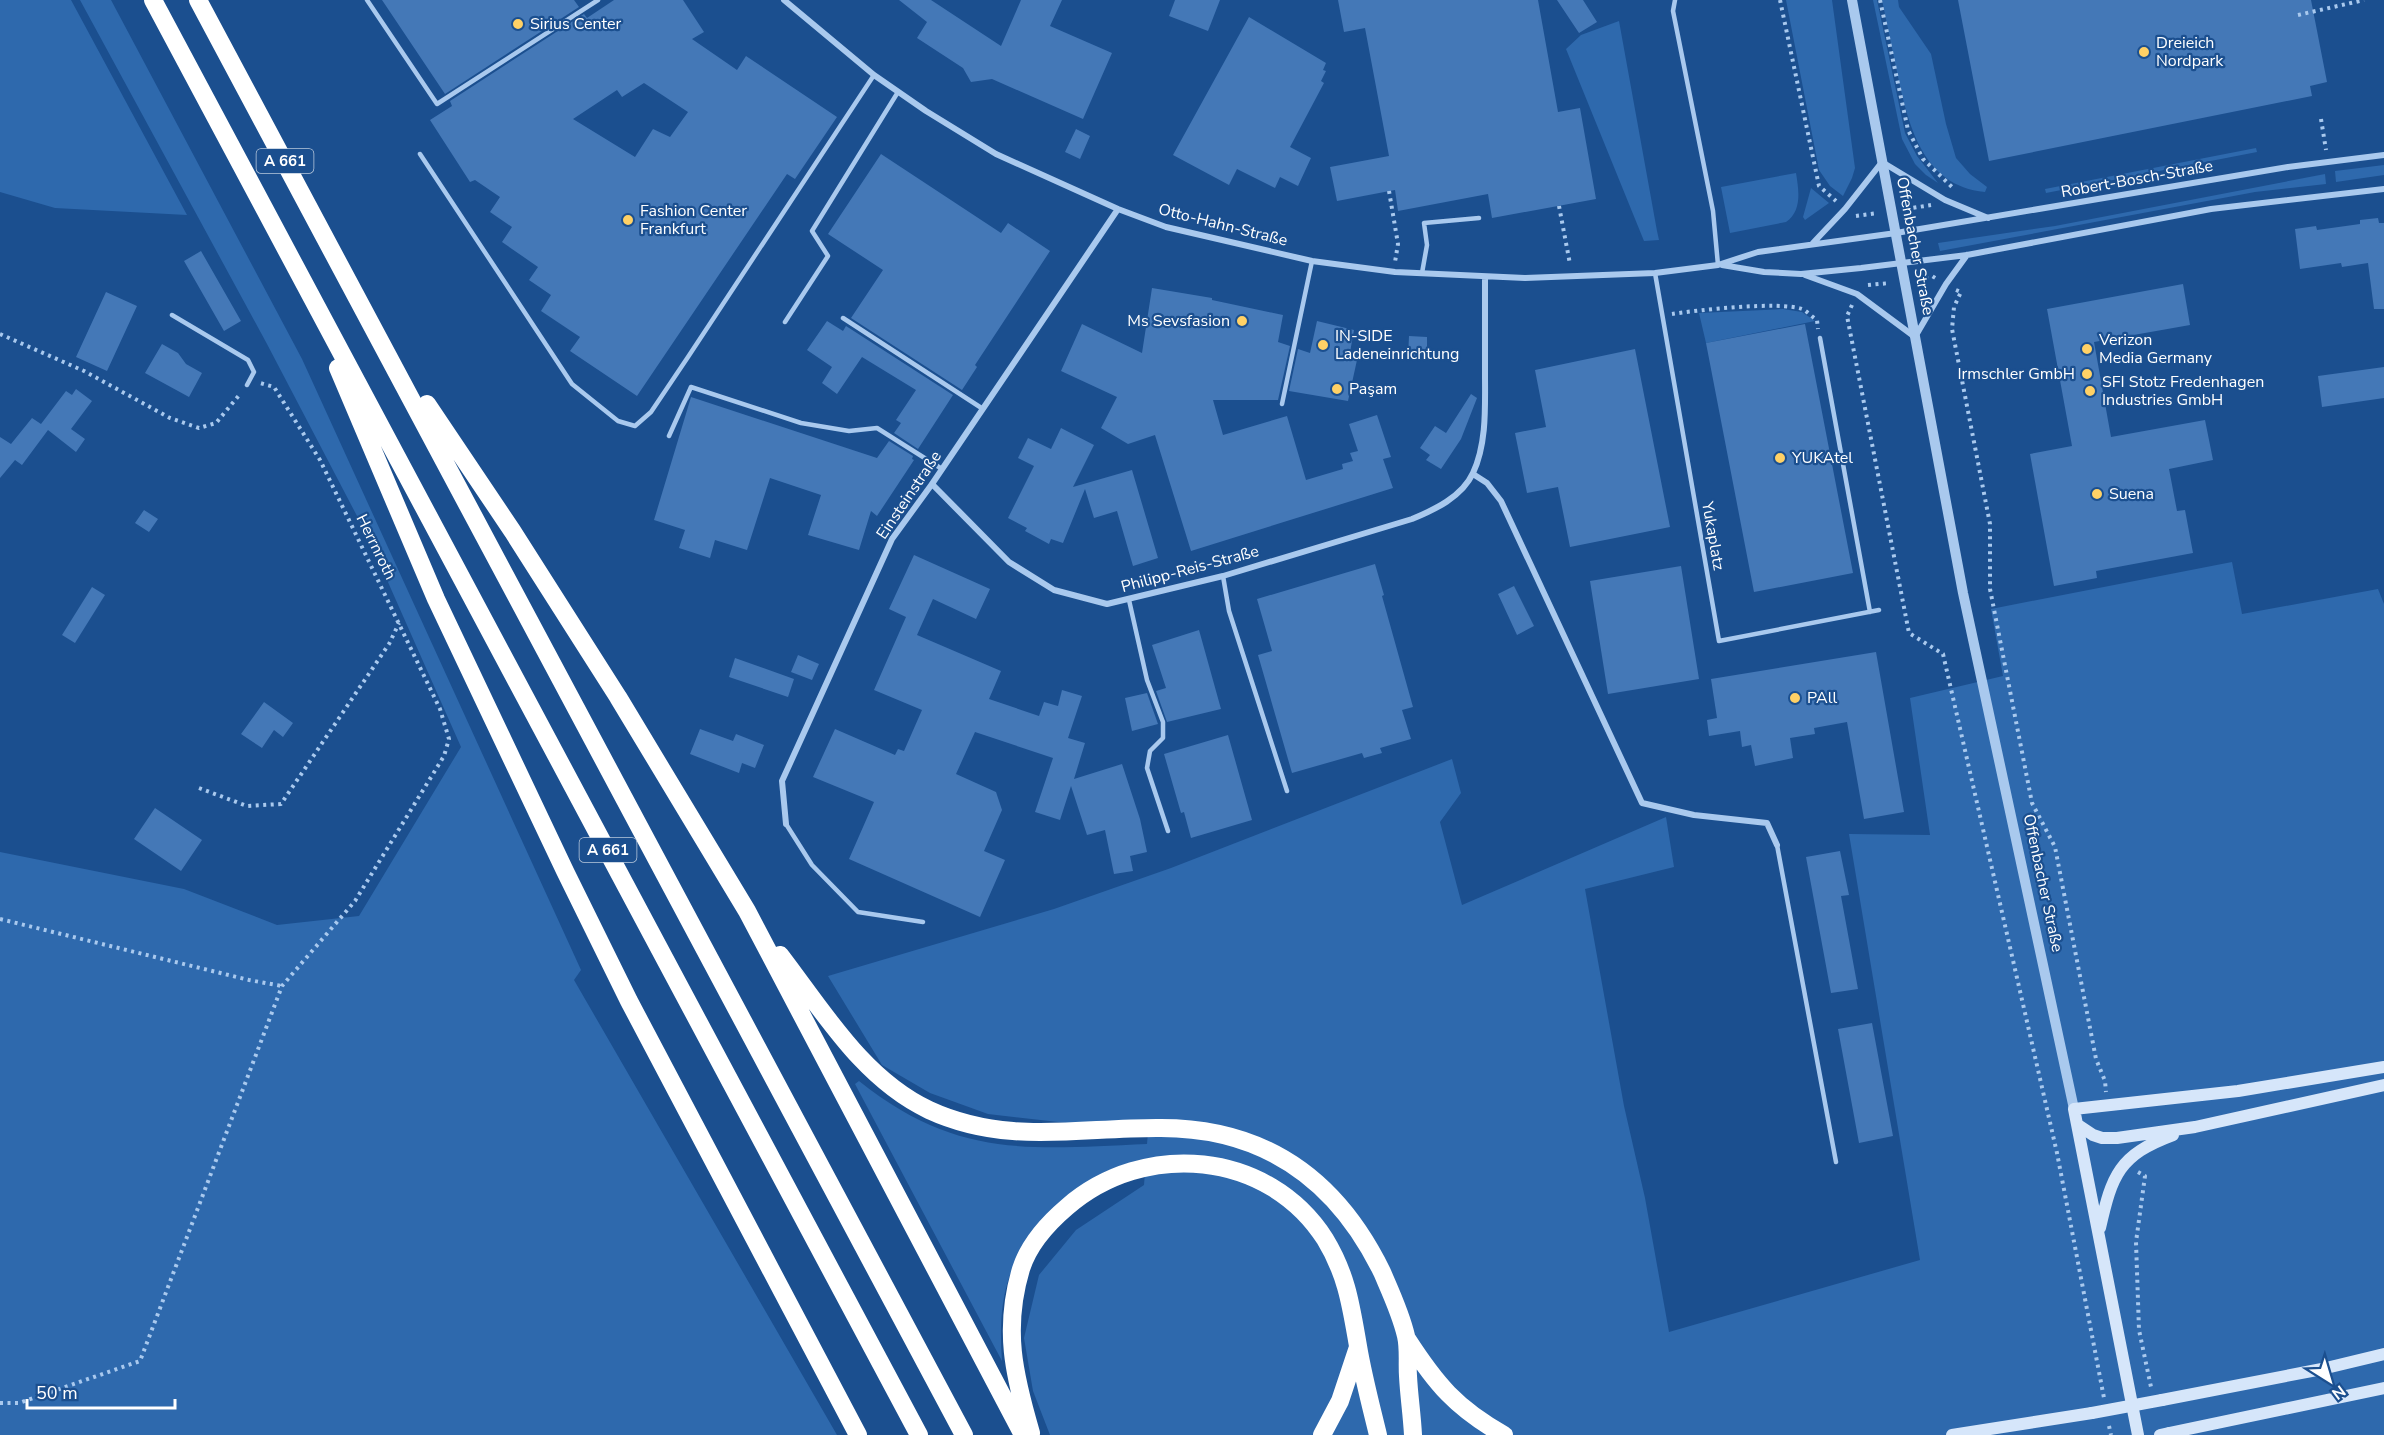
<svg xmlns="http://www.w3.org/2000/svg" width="2384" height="1435" font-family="'Nunito Sans',sans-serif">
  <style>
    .green { fill: #2e69ad }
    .building { fill: #4478b7; fill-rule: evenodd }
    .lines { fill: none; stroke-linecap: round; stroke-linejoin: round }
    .path { stroke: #a9c9ee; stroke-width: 4; stroke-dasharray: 3 4.5; stroke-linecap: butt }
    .service { stroke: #a9c9ee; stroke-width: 4.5 }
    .minor { stroke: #a9c9ee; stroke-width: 6 }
    .tertiary { stroke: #a9c9ee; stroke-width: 10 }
    .secondary { stroke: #d6e6fa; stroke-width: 12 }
    .motorway { stroke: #fff; stroke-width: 18 }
    .secondary-bridge { stroke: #d6e6fa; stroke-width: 12 }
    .poi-dot { fill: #ffd166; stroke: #1b4f8f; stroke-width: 2 }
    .labels { text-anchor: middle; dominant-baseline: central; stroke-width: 4.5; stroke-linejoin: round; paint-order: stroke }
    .shield { fill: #1b4f8f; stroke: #bbcadd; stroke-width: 1.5 }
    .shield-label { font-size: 15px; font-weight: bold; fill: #fff }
    .poi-label { font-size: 16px; fill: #fff; stroke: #1b4f8f; text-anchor: start }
    .street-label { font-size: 16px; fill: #fff; stroke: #1b4f8f }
  </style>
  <rect width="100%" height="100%" fill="#1b4f8f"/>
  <path class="green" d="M0 0H71L187 215 55 208 0 192Z
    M80 0H111L302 359 581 970 574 980 837 1435H0V852L184 889 277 925 359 916 461 747 368 537 267 344Z
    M1786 0H1832L1855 168 1852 178 1843 196 1830 186 1819 170Z
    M1873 0H1877L1905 133 1917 156 1938 183 1926 175 1915 164 1902 139Z
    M1882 0H1898L1899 7 1931 54 1946 124 1956 158 1970 174 1987 187 1985 192C1922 186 1908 124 1897 72 1892 48 1887 24 1882 0Z
    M1619 21 1657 231 1659 240 1644 241 1566 49 1581 35Z
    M2256 148 2257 152 2046 193 2045 189Z
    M2384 165V175L2336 182 2335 171Z
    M1796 173C1799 191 1802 211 1786 222L1730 233 1721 187Z
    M2325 174 2326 184 2255 192 1940 251 1938 243 2055 226Z
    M1811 188 1829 203 1805 220 1803 217Z
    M1783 309 1802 312 1815 321 1706 343 1699 313Z
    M2232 562 2242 614 2378 589 2384 604V1435H1050L1033 1391 1024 1338 1039 1275 1076 1230 1144 1185 1146 1159C1128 1162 1110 1168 1095 1178 1087 1183 1013 1267 1010 1275 1000 1303 1000 1332 1002 1361L855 1084 859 1081C957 1159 1029 1149 1147 1144L1149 1121 1067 1123 988 1114 930 1093 882 1065 828 976 1054 909 1171 868 1452 759 1461 793 1440 822 1462 905 1666 817 1674 867 1585 889 1624 1106 1645 1198 1669 1332 1920 1260 1849 834 1930 835 1910 698 2003 676 1991 609Z"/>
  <path class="building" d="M382 0H574L579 7 445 94Z
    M614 0H683L704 32 692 39 737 70 746 56 837 117 795 179 787 174 637 396 570 351 580 337 541 311 551 295 529 280 538 267 502 242 512 227 490 212 500 197 475 180 470 182 430 120 452 106 450 101 584 14 587 18ZM644 83 688 112 670 137 653 129 635 157 573 119 617 90 622 97Z
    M899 0H931L1001 46 1021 0H1062L1050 26 1112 53 1083 119 992 79 971 82 963 68 917 38 927 22Z
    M1175 0H1220L1208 31 1169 16Z
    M1338 0H1538L1558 112 1580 108 1596 199 1492 218 1488 194 1398 211 1395 190 1337 201 1330 167 1389 156 1365 28 1344 32Z
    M1557 0H1583L1597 22 1579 33Z
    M1958 0H2311L2327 82 2310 86 2312 96 1989 161Z
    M1249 17 1326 63 1323 70 1326 71 1321 81 1324 83 1290 147 1311 158 1298 186 1280 177 1275 188 1237 169 1229 185 1173 155Z
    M1076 129 1090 136 1080 159 1065 152Z
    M881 154 1001 233 1008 223 1050 251 975 365 977 367 962 390 851 318 883 270 828 234Z
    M2378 218 2379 223H2384V309H2374L2368 263 2342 267 2341 263 2300 269 2295 229 2316 226 2317 230 2360 224V220Z
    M201 251 241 321 224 331 184 261Z
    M2183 284 2190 325 2094 342 2111 437 2205 420 2213 460 2169 469 2177 511 2185 510 2193 553 2096 571 2097 578 2054 586 2030 454 2072 446 2047 309Z
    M1152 288 1212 298V300L1283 315 1278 342 1290 346 1278 400H1213L1223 435 1287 416 1306 480 1343 469 1342 464 1353 461 1350 453 1358 451 1349 424 1377 415 1391 457 1383 459 1393 488 1191 551 1155 435 1128 444 1101 428 1117 397 1061 371 1082 324 1142 353Z
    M106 292 137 306 107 371 76 357Z
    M827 321 843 331 846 326 953 395 918 449 894 433 901 423 896 420 916 390 862 357 837 394 822 383 832 367 807 350Z
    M1317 321 1354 330 1349 358 1357 360 1348 401 1289 391 1298 349 1310 353Z
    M1805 324 1853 573 1754 592 1706 343Z
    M1409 336 1427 337V358H1408Z
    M162 344 178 353 186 364 202 373 189 397 145 373Z
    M1635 349 1670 527 1570 547 1558 487 1527 493 1515 433 1546 427 1535 370Z
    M2384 367V398L2322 407 2318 376Z
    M76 389 92 401 71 429 85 439 76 452 48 430 22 465 15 460 0 478V437L11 444 32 418 41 424 66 391 72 395Z
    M1471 394 1477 398 1461 439 1441 469 1426 460 1430 455 1420 448 1435 426 1446 433Z
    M691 397 877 458 889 441 913 456 912 459 914 460 877 516 871 511 859 550 808 535 821 495 770 478 747 550 715 540 710 558 679 548 685 530 654 520Z
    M1061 428 1094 445 1073 487 1132 470 1158 558 1133 566 1117 511 1094 518 1085 489 1063 543 1051 539 1049 544 1025 531 1027 528 1008 518 1034 466 1018 458 1028 438 1051 449Z
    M144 510 158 519 149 532 135 523Z
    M914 555 990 589 976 619 933 599 917 635 1001 671 989 699 1039 716 1044 702 1058 706 1062 690 1082 696 1068 738 1085 743 1074 779 1122 764 1140 819 1147 852 1130 856 1133 871 1114 874 1105 830 1087 835 1071 786 1060 820 1035 812 1053 758 975 732 956 774 996 792 1002 810 984 851 1005 860 980 917 849 859 874 802 813 777 835 729 895 755 898 749 904 751 922 710 874 690 906 617 889 609Z
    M1375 564 1384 595 1382 596 1413 707 1402 710 1411 739 1380 748 1382 753 1364 758 1362 753 1292 773 1258 655 1272 651 1257 599Z
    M1681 566 1699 679 1608 694 1590 581Z
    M1514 586 1534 626 1517 635 1498 594Z
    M92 587 105 595 75 643 62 635Z
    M1199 630 1221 709 1167 722 1156 691 1166 688 1152 645Z
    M1876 652 1904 812 1864 819 1847 722 1814 728 1815 734 1790 738 1793 758 1755 766 1751 745 1742 747 1740 731 1709 736 1707 720 1717 718 1711 679Z
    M798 655 819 664 812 680 791 672Z
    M735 658 794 679 788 697 729 677Z
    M1147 693 1158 724 1132 731 1125 698Z
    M264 702 293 723 283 737 274 730 262 748 241 734Z
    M700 729 733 741 736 734 764 745 755 768 742 763 739 773 690 754Z
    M1228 735 1252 820 1191 838 1184 812 1181 813 1164 754Z
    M155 808 202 840 181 871 134 839Z
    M1840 851 1849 895 1841 896 1858 989 1831 993 1806 857Z
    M1872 1023 1893 1136 1859 1143 1838 1029Z"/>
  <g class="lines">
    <path class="path" d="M1780 0 1819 186 1836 201
      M1880 0 1908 130 1923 159 1952 187
      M2298 15 2364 0
      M2321 119 2326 150
      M1389 191 1398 244 1395 262
      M1559 206 1570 264
      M1906 209 1931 205
      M1856 216 1878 213
      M1918 279 1932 276 1937 279
      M1868 285 1890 283
      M1956 290 1961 292 1954 307 1952 329 1990 524V589L2032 803 2055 847 2096 1059 2105 1081 2106 1092
      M1852 305 1847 316 1909 633 1943 654 2057 1153 2104 1398
      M1672 314C1698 310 1779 301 1802 309 1807 311 1812 317 1817 320L1818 329
      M0 334 84 371 170 418 199 428 216 423 241 393
      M199 788 247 806 281 804 389 644 399 623
      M0 919 249 980 282 986
      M2138 1172 2145 1176 2136 1242 2139 1330 2151 1387
      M0 1403H19L140 1361 282 986 355 901 444 756 449 739 440 709 320 460 274 387 260 383
      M2109 1426 2111 1435"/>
    <path class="service" d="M367 0 437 104 598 0
      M1675 0 1673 11 1713 211 1718 265
      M420 154 572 384 618 421 635 426 651 412 688 357 874 75
      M1422 273 1427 245 1424 223 1479 218
      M1655 273 1719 641 1879 610
      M172 315 248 360 254 372 247 385
      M843 318 983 409
      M785 322 828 256 812 231 898 92
      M1820 338 1870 612
      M1282 404 1312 261
      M669 436 691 387 801 423 849 431 877 428 942 469
      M1223 576 1229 611 1287 791
      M1129 600 1147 680 1163 722V738L1150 751 1147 768 1168 831
      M786 824 812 865 858 912 923 922
      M1777 845 1836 1162"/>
    <path class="minor" d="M784 0 874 75 926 111 996 154 1118 209 1166 227 1312 261 1395 272 1525 278 1655 273 1718 265 1758 252 1896 233 2288 167 2384 155
      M1813 243 1845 209 1882 162 1945 200 1988 218
      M1722 265 1764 272 1801 274 1861 268 1967 255 2211 209 2384 189
      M1805 275 1857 294 1915 337 1946 284 1967 255
      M1473 474 1487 483 1501 501 1642 803 1694 815 1767 823 1777 845
      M932 484 1009 562 1054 590 1107 604 1223 576 1412 519C1434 510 1462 497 1473 473 1487 443 1485 406 1485 374 1485 342 1485 309 1485 277
      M786 824 782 781 892 539 932 484 1118 209"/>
    <path class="tertiary" d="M1852 0 1963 593 2074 1109"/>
    <path class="secondary" d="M2078 1125 2093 1135 2102 1138H2117L2195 1127 2384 1085
      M2100 1228C2112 1175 2119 1155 2173 1135
      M2162 1400 2322 1369 2384 1354
      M2169 1433 2384 1388
      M1952 1435 2092 1413
      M2138 1435 2074 1109 2238 1091 2384 1067"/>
    <path class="motorway" d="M153 0 919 1435
      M198 0 964 1435
      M338 368 436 599 565 871 629 1001 858 1435
      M427 404 513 532 618 697 747 911 1023 1435
      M780 955C823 1011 863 1079 929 1110 1007 1146 1080 1127 1161 1128 1265 1128 1337 1180 1382 1272 1391 1293 1401 1314 1406 1336 1409 1349 1407 1363 1408 1376 1409 1396 1412 1415 1413 1435
      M1407 1339C1436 1384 1456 1408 1504 1435
      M1031 1433C1014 1375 1003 1329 1021 1269 1029 1244 1047 1224 1067 1207 1144 1140 1268 1150 1325 1239 1347 1275 1351 1306 1358 1346 1363 1376 1371 1406 1378 1435
      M1322 1435 1340 1401 1358 1347"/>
    <path class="secondary-bridge" d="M2092 1413 2162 1400
      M2160 1435 2169 1433"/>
  </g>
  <g class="poi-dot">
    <circle cx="518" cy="24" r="6"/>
    <circle cx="2144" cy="52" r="6"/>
    <circle cx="628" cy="220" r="6"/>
    <circle cx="1242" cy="321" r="6"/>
    <circle cx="1323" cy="345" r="6"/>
    <circle cx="2087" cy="349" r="6"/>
    <circle cx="2087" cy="374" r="6"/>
    <circle cx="1337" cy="389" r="6"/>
    <circle cx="2090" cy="391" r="6"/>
    <circle cx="1780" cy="458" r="6"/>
    <circle cx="2097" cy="494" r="6"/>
    <circle cx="1795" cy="698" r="6"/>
  </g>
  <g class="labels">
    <g class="shield">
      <rect x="256.5" y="149" width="57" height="24" rx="4.5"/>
      <rect x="579.5" y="838" width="57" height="24" rx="4.5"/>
    </g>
    <g class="shield-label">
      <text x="285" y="161">A 661</text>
      <text x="608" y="850">A 661</text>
    </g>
    <g class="poi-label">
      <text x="530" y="24">Sirius Center</text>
      <text x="2156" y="43">Dreieich<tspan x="2156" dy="18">Nordpark</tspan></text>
      <text x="640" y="211">Fashion Center<tspan x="640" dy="18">Frankfurt</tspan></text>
      <text x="1230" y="321" text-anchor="end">Ms Sevsfasion</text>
      <text x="1335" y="336">IN-SIDE<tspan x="1335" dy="18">Ladeneinrichtung</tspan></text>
      <text x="2099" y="340">Verizon<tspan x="2099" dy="18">Media Germany</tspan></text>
      <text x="2075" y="374" text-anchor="end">Irmschler GmbH</text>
      <text x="2102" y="382">SFI Stotz Fredenhagen<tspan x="2102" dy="18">Industries GmbH</tspan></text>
      <text x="1349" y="389">Paşam</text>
      <text x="1792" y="458">YUKAtel</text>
      <text x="2109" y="494">Suena</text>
      <text x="1807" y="698">PAll</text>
    </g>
    <g class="street-label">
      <text transform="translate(2137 179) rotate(-10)">Robert-Bosch-Straße</text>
      <text transform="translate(1223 225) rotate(14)">Otto-Hahn-Straße</text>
      <text transform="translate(1915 246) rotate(79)">Offenbacher Straße</text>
      <text transform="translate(909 495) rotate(-56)">Einsteinstraße</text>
      <text transform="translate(1713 536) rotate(80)">Yukaplatz</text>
      <text transform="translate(376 547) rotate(64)">Herrnroth</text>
      <text transform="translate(1190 569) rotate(-15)">Philipp-Reis-Straße</text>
      <text transform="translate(2043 883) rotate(78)">Offenbacher Straße</text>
    </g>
  </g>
  <g transform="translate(2330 1381) rotate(143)" stroke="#1b4f8f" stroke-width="4.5" paint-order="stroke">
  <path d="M0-4.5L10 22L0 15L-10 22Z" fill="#ffffff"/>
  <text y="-9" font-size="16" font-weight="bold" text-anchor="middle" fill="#ffffff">N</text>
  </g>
  <path d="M27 1399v9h148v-9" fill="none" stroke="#ffffff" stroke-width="3"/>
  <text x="36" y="1399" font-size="18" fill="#ffffff" stroke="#1b4f8f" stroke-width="4.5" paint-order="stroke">50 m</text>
</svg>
